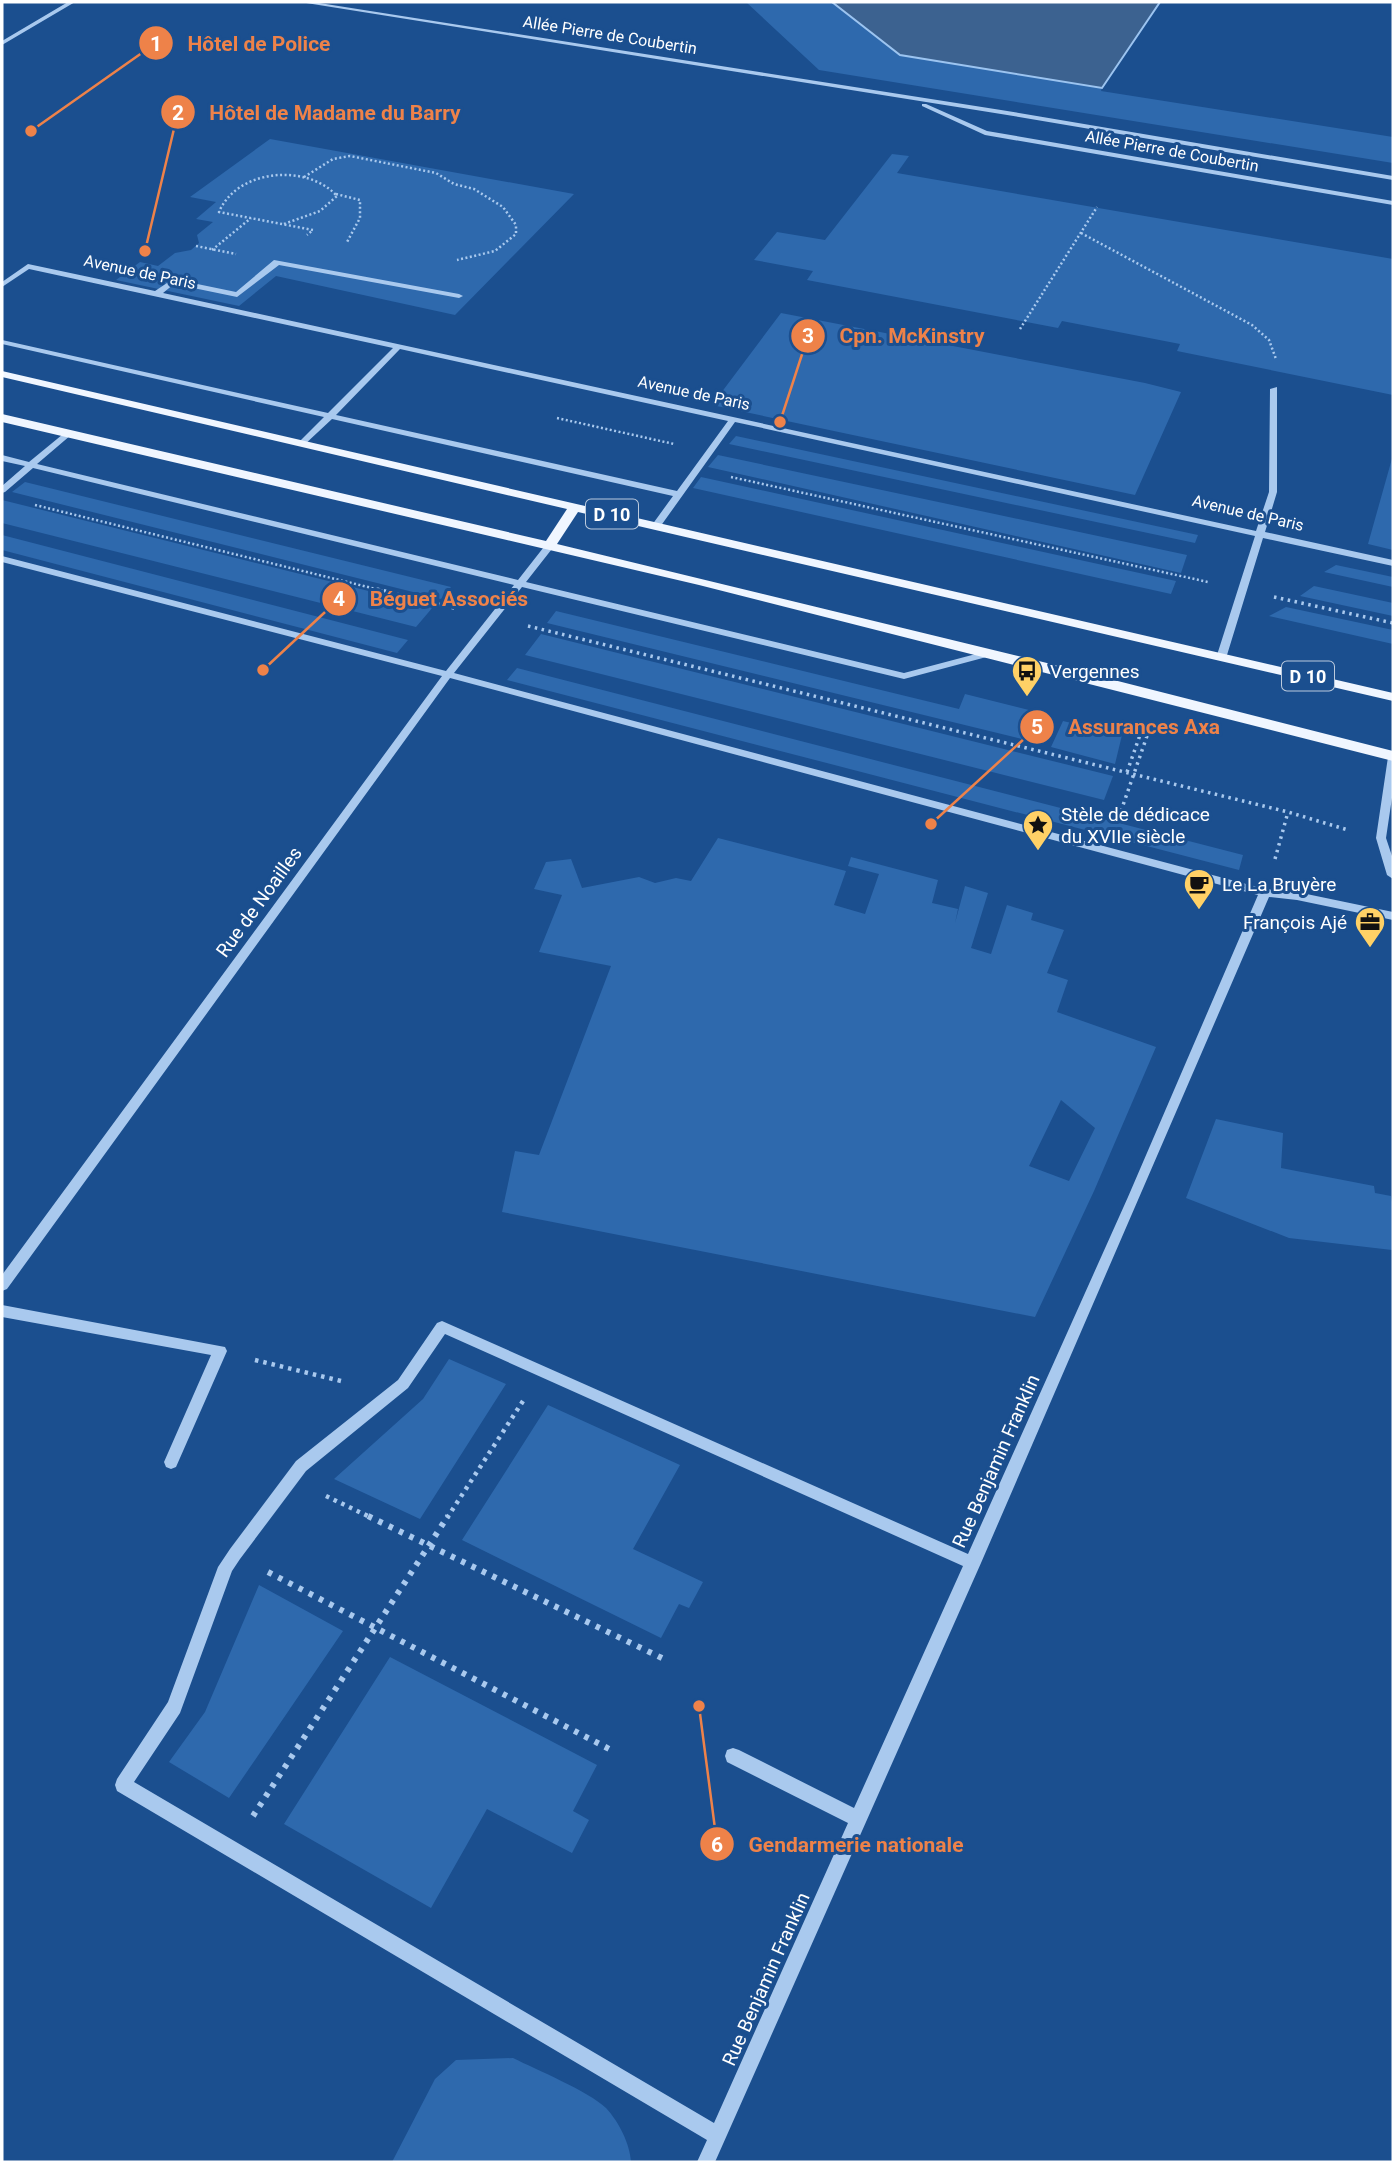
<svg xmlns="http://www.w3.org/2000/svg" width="1395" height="2164" font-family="Roboto,sans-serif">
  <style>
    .green { fill: #2e69ad; fill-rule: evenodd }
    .water { fill: #3c6290; stroke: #9cc4f0; stroke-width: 2 }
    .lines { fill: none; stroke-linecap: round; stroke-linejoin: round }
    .path-far3 { stroke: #a9c9ee; stroke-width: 2.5; stroke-dasharray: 2 2.5; stroke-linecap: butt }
    .path-far2 { stroke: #a9c9ee; stroke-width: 3.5; stroke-dasharray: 2.5 4.5; stroke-linecap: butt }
    .path-far1 { stroke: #a9c9ee; stroke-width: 4.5; stroke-dasharray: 3.5 5; stroke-linecap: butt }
    .path { stroke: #a9c9ee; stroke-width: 6; stroke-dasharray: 4.5 7; stroke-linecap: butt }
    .minor { fill: #a9c9ee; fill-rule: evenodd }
    .major { fill: #f0f6ff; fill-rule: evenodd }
    .labels { text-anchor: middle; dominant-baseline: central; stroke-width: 6; stroke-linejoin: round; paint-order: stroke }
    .far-street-label { font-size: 16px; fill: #fff; stroke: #1b4f8f }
    .shield { fill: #1b4f8f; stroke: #bbcadd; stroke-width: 2 }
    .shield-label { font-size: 18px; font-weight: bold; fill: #fff }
    .poi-label { font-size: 19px; fill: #fff; stroke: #1b4f8f; text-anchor: start }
    .street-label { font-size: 19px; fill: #fff; stroke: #1b4f8f }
    .leader { fill: none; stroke: #ee8249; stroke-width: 2.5 }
    .callout-dot { fill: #ee8249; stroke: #1b4f8f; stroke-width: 2.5 }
    .mark-label { font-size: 21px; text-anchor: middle; font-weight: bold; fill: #fff }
    .callout-label { font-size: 21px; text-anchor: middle; font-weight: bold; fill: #ee8249; stroke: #1b4f8f; stroke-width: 6; stroke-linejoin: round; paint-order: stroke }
  </style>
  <rect width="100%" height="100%" fill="#1b4f8f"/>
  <path class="green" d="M746 2H832L900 55 1102 88 1101 91 1393 137V163L819 70Z
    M270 139 574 194 455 315 276 276 239 306 116 280 140 262 158 266 175 253 191 250 199 243 197 235 213 222 196 219 216 202 190 197Z
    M892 154 909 156 897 173 1393 259V395L1177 351 1180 344 1062 321 1058 328 807 280 813 271 754 260 777 232 825 240Z
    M781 313 1145 383 1181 392 1135 495 712 405Z
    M736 436 1198 535 1195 543 729 444Z
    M718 455 1187 555 1181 573 708 467Z
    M1393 455V550L1368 544Z
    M701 477 1176 581 1171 594 693 488Z
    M25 482 451 587 441 599 12 492Z
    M2 500 433 607 416 627 2 523Z
    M2 535 408 640 397 653 2 550Z
    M1336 565 1393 577V587L1324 572Z
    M1314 586 1393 603V616L1300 596Z
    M1286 607 1393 630V644L1269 616Z
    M556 611 959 709 965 694 1037 712 1026 740 547 623Z
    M541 634 1113 776 1104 800 525 655Z
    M517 668 1243 855 1239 870 507 680Z
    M1063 721 1122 735 1115 764 1051 747Z
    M718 838 846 871 834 905 865 914 879 874 848 866 851 857 938 880 932 903 958 909 955 923 965 886 988 893 971 948 991 954 1007 905 1033 913 1031 920 1064 930 1047 973 1068 980 1057 1012 1156 1047 1094 1191 1035 1317 502 1212 515 1151 539 1155 611 966 539 952 562 895 534 889 546 862 571 859 582 888 639 877 655 883 676 878 691 881ZM1061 1100 1095 1128 1069 1181 1029 1166Z
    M1216 1119 1283 1133 1281 1168 1374 1186 1375 1193 1391 1196 1393 1208 1392 1250 1289 1238 1186 1198Z
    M449 1359 506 1384 420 1519 334 1479 423 1399Z
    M548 1405 680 1465 633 1549 703 1582 689 1608 679 1604 661 1638 462 1540Z
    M259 1585 343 1631 229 1798 169 1762 205 1712Z
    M390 1657 597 1765 573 1811 589 1820 572 1853 487 1809 431 1908 284 1824Z
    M513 2058C537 2070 588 2091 606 2108 619 2122 630 2144 631 2162H392L435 2079 456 2060Z"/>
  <path class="water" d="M832 2H1160L1102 88 900 55Z"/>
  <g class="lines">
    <path class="path-far3" d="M304 177 333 159 350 156 436 173 454 184 474 189 503 207 516 225V234L495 251 457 260
      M336 194 360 200V218L347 242
      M284 224 320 211 337 196C307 163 237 169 219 212L313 230 307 235
      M1081 233 1252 325 1269 340 1276 359
      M196 246 236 254
      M212 250 251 218
      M1020 329 1097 207
      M557 418 674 444
      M731 477 1208 582
      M35 505 384 591"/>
    <path class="path-far2" d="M377 589 458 609
      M1274 597 1393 623
      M528 626 1288 812 1348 830
      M1127 772 1140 735 1145 729
      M1121 811 1147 736 1145 731
      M1275 859 1288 812"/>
    <path class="path-far1" d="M255 1360 345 1382
      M326 1496 372 1518
      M447 1518 523 1401"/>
    <path class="path" d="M368 1516 666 1660
      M268 1572 615 1752
      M253 1816 448 1516"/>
    <path class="minor" d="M68 2H75L2 45V41Z
      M300 2H313L1001 110 1393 176V180L1001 114Z
      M922 104H926L987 131 1393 201V205L985 135 922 106Z
      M274 260 459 294 463 296 459 298 279 265 237 297 174 284 163 293 1256 531 1269 492 1270 389 1277 387V492L1265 532 1393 560V566L1263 538 1227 655 1222 658 1217 655 1255 536 735 422 660 527 657 528 652 525 673 496 332 419 303 446 300 445V441L324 417 2 344V340L328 413 393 348 29 269 2 287V282L28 264 155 291 173 279 236 292ZM400 349 728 421 677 491 336 415Z
      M68 430 72 433 71 435 37 464 518 580 547 543 550 542 555 545 526 582 904 673 991 650 994 651V655L904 679 522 587 454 673 1265 889 1297 892 1393 912V920L1297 900 1269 897 981 1563 715 2162H697L707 2140 117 1791 115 1785 117 1779 168 1702 218 1567 230 1549 296 1461 398 1380 437 1323 442 1321 968 1554 1128 1197 1258 895 450 678 7 1289 2 1291V1275L442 676 2 562V556L446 671 514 585 33 468 5 492 2 493V486L25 466 2 461V455L29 462ZM445 1334 963 1566 854 1808 739 1750 733 1748 727 1750 725 1756 727 1762 848 1823 714 2123 134 1782 180 1713 232 1571 240 1559 306 1471 408 1388Z
      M1393 754V791L1386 838 1393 859V879L1387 875 1376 838 1388 757Z
      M2 1305 225 1347 227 1351 176 1467 171 1469 166 1467 164 1462 211 1355 2 1317Z"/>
    <path class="major" d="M2 371 1393 693V701L578 512 557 544 1047 663 1393 751V761L699 585 2 422V414L546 541 567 509 2 377Z"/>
  </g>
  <defs>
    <g id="bus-pin" transform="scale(1.575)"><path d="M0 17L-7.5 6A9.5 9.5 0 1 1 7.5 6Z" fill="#ffd166" stroke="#1b4f8f"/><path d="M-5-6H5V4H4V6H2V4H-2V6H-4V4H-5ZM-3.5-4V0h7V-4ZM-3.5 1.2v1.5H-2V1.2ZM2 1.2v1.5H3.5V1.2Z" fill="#111"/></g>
    <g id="sight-pin" transform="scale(1.575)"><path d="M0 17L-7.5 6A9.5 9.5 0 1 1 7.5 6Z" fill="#ffd166" stroke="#1b4f8f"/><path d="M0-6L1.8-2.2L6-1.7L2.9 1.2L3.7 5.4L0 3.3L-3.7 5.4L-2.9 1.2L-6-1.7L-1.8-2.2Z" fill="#111"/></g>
    <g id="cafe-pin" transform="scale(1.575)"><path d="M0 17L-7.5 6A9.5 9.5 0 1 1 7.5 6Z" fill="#ffd166" stroke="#1b4f8f"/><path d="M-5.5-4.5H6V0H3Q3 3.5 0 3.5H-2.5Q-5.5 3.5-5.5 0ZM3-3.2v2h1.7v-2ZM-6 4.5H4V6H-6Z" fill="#111"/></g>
    <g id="office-pin" transform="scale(1.575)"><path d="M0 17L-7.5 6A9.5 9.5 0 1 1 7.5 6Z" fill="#ffd166" stroke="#1b4f8f"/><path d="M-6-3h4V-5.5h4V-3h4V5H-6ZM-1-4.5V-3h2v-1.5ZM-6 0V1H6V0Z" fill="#111"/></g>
  </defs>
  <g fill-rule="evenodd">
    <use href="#bus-pin" x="1027" y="671"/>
    <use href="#sight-pin" x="1038" y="825"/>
    <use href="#cafe-pin" x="1199" y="884"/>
    <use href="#office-pin" x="1370" y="922"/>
  </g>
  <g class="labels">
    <g class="far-street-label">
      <text transform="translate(610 35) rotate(9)">Allée Pierre de Coubertin</text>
      <text transform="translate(1172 151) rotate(10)">Allée Pierre de Coubertin</text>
      <text transform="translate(140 272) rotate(12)">Avenue de Paris</text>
      <text transform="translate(694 393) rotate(12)">Avenue de Paris</text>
      <text transform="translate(1248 513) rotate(13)">Avenue de Paris</text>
    </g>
    <g class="shield">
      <rect x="586" y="499.5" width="52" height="29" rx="5"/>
      <rect x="1282" y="661.5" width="52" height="29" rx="5"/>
    </g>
    <g class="shield-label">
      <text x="612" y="514">D 10</text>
      <text x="1308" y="676">D 10</text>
    </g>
    <g class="poi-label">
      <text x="1050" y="671">Vergennes</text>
      <text x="1061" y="814">Stèle de dédicace<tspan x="1061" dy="22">du XVIIe siècle</tspan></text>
      <text x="1222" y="884">Le La Bruyère</text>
      <text x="1347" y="922" text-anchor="end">François Ajé</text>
    </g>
    <g class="street-label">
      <text transform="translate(259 902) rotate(-54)">Rue de Noailles</text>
      <text transform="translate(996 1461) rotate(-66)">Rue Benjamin Franklin</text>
      <text transform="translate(766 1979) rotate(-66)">Rue Benjamin Franklin</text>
    </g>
  </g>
  <path class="leader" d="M31 131L156 43M145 251L178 112M780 422L808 336M263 670L339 599M931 824L1037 727M699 1706L717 1844"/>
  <g class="callout-dot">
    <circle cx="31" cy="131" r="7"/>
    <circle cx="145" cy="251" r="7"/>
    <circle cx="780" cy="422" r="7"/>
    <circle cx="263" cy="670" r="7"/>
    <circle cx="931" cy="824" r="7"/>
    <circle cx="699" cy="1706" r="7"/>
    <circle cx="156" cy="43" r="18"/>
    <circle cx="178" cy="112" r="18"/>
    <circle cx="808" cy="336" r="18"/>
    <circle cx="339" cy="599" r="18"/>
    <circle cx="1037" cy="727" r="18"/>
    <circle cx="717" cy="1844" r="18"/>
  </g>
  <g class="mark-label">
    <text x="156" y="51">1</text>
    <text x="178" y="120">2</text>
    <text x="808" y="343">3</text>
    <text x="339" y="606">4</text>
    <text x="1037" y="734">5</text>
    <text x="717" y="1852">6</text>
  </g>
  <g class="callout-label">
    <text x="259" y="51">Hôtel de Police</text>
    <text x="335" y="120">Hôtel de Madame du Barry</text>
    <text x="912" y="343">Cpn. McKinstry</text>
    <text x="449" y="606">Béguet Associés</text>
    <text x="1144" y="734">Assurances Axa</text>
    <text x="856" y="1852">Gendarmerie nationale</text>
  </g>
  <rect width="1395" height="2164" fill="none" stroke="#ffffff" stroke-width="7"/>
</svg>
